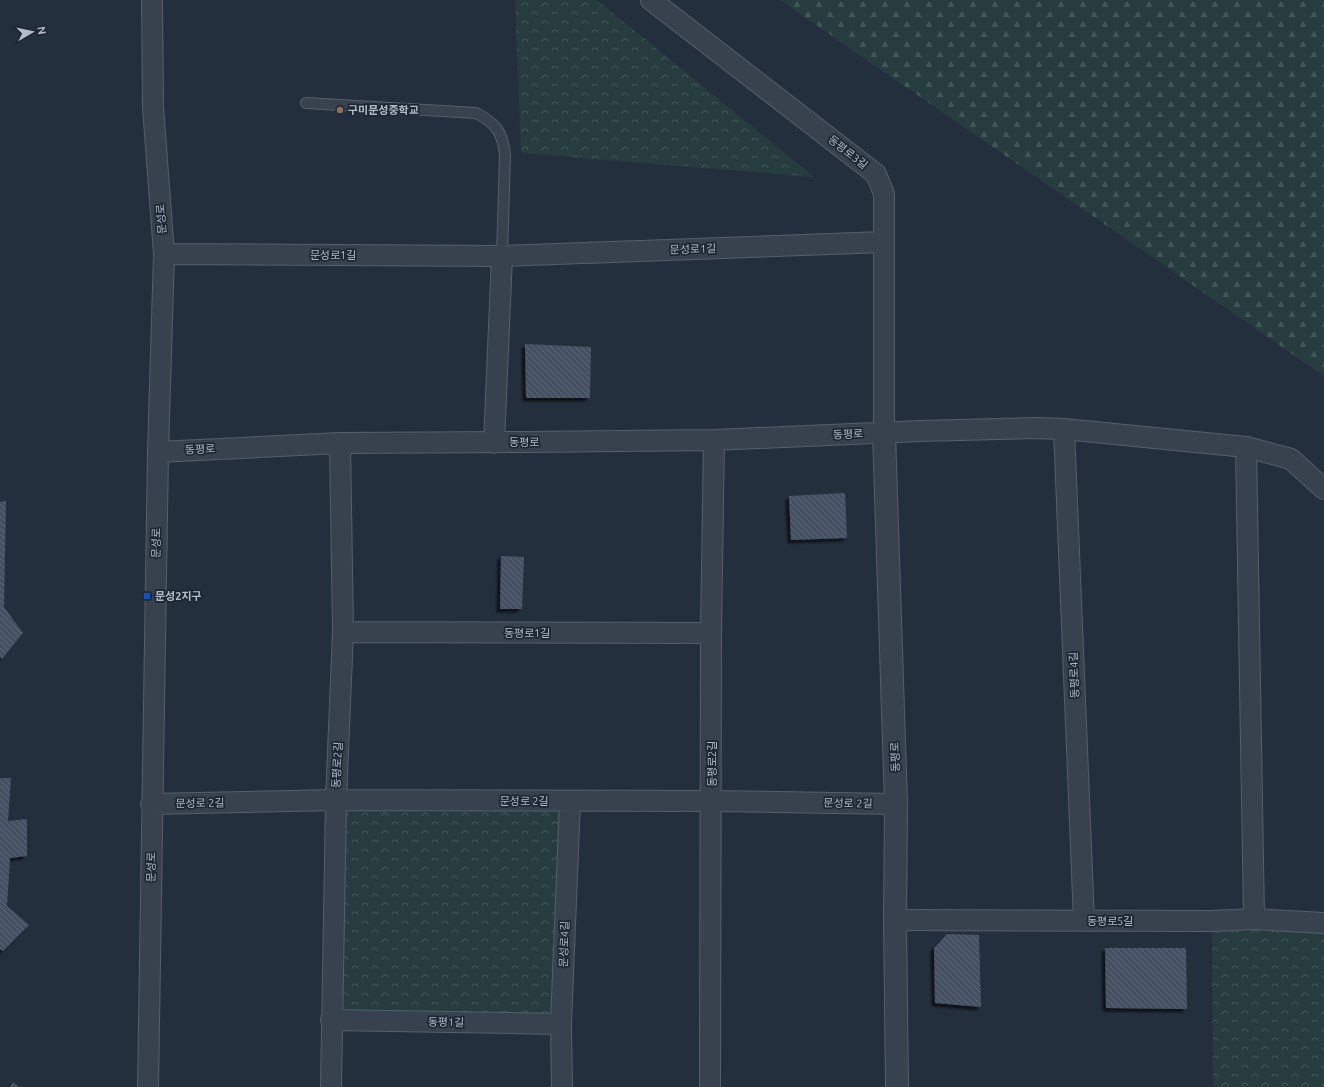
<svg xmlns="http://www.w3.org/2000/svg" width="1324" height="1087" font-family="Ubuntu,'Noto Sans KR',sans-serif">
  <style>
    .forest { fill: url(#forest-firs) }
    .park { fill: url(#park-crowns) }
    .building { fill: url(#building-back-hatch); filter: url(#shadow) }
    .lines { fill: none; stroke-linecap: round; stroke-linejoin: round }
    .service-casing { stroke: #565f6c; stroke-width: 12 }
    .minor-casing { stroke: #565f6c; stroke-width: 22 }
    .tertiary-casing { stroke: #565f6c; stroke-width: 24 }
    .service { stroke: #38414e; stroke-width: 10 }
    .minor { stroke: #38414e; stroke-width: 20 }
    .tertiary { stroke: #38414e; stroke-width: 22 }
    .education-dot { fill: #8d6e63; stroke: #1d2633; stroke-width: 1.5 }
    .transit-dot { fill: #1a4fb4; stroke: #1d2633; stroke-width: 1.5 }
    .labels { text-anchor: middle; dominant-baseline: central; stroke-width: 3.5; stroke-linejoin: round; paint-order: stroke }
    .poi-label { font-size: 11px; font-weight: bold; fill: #b4bcc9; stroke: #1d2633; text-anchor: start }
    .street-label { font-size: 11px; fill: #b4bcc9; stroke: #1d2633 }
  </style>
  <defs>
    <pattern id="forest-firs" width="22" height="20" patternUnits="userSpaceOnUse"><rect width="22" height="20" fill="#263c3f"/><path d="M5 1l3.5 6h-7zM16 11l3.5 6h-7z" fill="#435659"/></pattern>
    <pattern id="park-crowns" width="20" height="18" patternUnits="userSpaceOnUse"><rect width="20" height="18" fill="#263c3f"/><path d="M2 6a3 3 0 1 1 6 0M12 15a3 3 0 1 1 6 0" fill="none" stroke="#435659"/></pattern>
    <pattern id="building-back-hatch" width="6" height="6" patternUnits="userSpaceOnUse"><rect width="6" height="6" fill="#455162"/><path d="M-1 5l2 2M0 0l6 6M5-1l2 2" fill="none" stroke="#5d6877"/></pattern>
    <filter id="shadow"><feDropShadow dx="-3.5" dy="3.5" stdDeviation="1" flood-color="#0009"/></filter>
  </defs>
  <rect width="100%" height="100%" fill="#242f3e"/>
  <path class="forest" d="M780 0H1324V376Z"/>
  <path class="park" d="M515 0H597L814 177 521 153Z
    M336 800 570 801 561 1024 331 1020Z
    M1212 921 1324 923V1087H1213Z"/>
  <path class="building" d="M525 344 591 347 590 398H526Z
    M845 493 847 538 791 540 789 496Z
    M6 501 4 607 23 633 2 659 0 657V502Z
    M501 556 524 557 522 609H500Z
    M0 778H11L8 821 27 819V856L10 858 7 906 29 925 3 951 0 949Z
    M947 934 979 935 981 1007 935 1003 934 948Z
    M1105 948H1186L1187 1009 1106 1008Z
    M13 1082 19 1087H10Z"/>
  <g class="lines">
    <g class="service-casing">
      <path id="service" d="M306 103 476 113C496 123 503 133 505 155L502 256"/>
    </g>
    <g class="minor-casing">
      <path id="minor" d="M651 0 876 174 884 194V433
        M164 254 502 256 884 242
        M1064 429 1084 921
        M494 443 502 256
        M1246 447 1254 919
        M158 452 340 443 527 442 714 440 920 431 1035 428 1064 429 1246 447 1291 459 1324 489
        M343 632 711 633
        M151 804 336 800 712 801 896 804
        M895 920 1212 921 1254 919 1324 923
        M331 1020 561 1024
        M148 1087 158 452 164 254 153 107 152 0
        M331 1087 336 800 343 632 340 443
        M562 1087 561 1024 570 801
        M710 1087 711 633 714 440"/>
    </g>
    <g class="tertiary-casing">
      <path id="tertiary" d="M884 433 896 804 895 920 897 1087"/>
    </g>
    <use href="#service" class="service"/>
    <use href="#minor" class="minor"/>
    <use href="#tertiary" class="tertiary"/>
  </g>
  <circle class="education-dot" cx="340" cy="110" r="4"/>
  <rect class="transit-dot" x="143" y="592" width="8" height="8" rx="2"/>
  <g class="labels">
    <g class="poi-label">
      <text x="348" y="110">구미문성중학교</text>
      <text x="155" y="596">문성2지구</text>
    </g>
    <g class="street-label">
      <text transform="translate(848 152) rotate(38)">동평로3길</text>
      <text transform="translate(161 219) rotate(-94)">문성로</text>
      <text transform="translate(693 249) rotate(-2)">문성로1길</text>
      <text x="333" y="255">문성로1길</text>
      <text transform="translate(848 434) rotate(-3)">동평로</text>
      <text x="524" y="442">동평로</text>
      <text transform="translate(200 449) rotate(-3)">동평로</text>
      <text transform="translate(156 543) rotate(-89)">문성로</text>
      <text x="527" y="633">동평로1길</text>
      <text transform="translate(1074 675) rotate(-92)">동평로4길</text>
      <text transform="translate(895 757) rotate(-92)">동평로</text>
      <text transform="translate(712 764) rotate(-90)">동평로2길</text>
      <text transform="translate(337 765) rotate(-87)">동평로2길</text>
      <text x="524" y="801">문성로 2길</text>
      <text transform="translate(200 803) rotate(-1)">문성로 2길</text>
      <text transform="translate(848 803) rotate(1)">문성로 2길</text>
      <text transform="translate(151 867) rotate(-89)">문성로</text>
      <text x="1110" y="921">동평로5길</text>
      <text transform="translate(564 944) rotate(-88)">문성로4길</text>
      <text transform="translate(446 1022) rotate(1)">동평1길</text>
    </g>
  </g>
  <g transform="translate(32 32) rotate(81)" stroke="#1d2633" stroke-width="3" paint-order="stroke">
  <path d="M0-3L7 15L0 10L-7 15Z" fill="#b4bcc9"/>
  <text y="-6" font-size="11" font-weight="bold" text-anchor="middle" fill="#b4bcc9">N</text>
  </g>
</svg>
